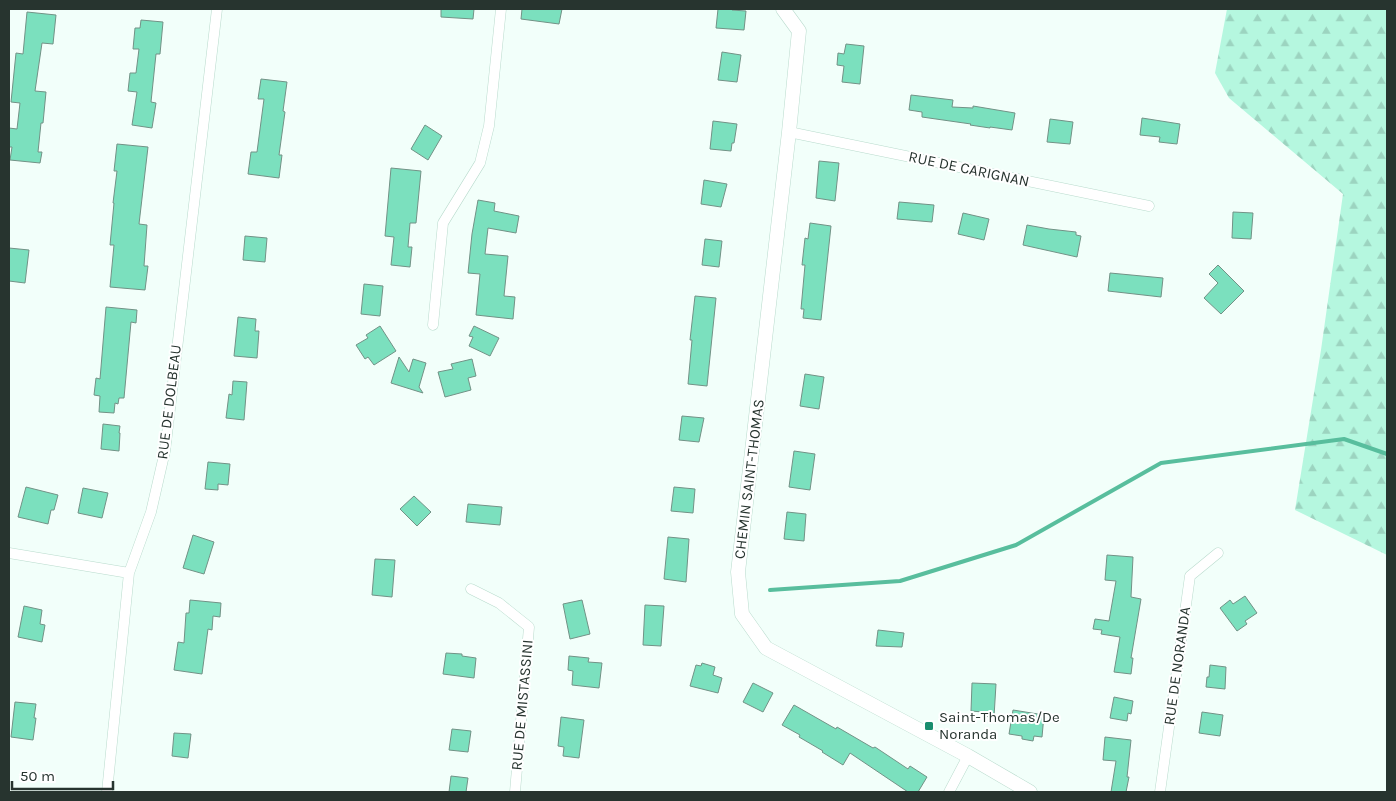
<svg xmlns="http://www.w3.org/2000/svg" width="1396" height="801" font-family="Karla,sans-serif">
  <style>
    .forest { fill: url(#forest-firs) }
    .lines { fill: none; stroke-linecap: round; stroke-linejoin: round }
    .stream { stroke: #58be9d; stroke-width: 4 }
    .building { fill: #7be0be; stroke: #729286 }
    .minor-casing { stroke: #b9dbcd; stroke-width: 11 }
    .tertiary-casing { stroke: #b9dbcd; stroke-width: 15 }
    .minor { stroke: #fff; stroke-width: 10 }
    .tertiary { stroke: #fff; stroke-width: 14 }
    .poi-dot { fill: #198d6e; stroke: #fff; stroke-width: 2 }
    .labels { text-anchor: middle; dominant-baseline: central; stroke-width: 4; stroke-linejoin: round; paint-order: stroke }
    .street-label { font-size: 15px; fill: #27342f; stroke: #fff }
    .poi-label { font-size: 15px; fill: #27342f; stroke: #fff; text-anchor: start }
  </style>
  <defs>
    <pattern id="forest-firs" width="22" height="20" patternUnits="userSpaceOnUse" patternTransform="scale(1.25)"><rect width="22" height="20" fill="#b5f7df"/><path d="M5 1l3.5 6h-7zM16 11l3.5 6h-7z" fill="#9cd4c0"/></pattern>
  </defs>
  <rect width="100%" height="100%" fill="#f2fffa"/>
  <path class="forest" d="M1227 9H1387V555L1295 510 1321 350 1343 194 1229 98 1215 73Z"/>
  <g class="lines">
    <path class="stream" d="M770 590 900 581 1016 545 1161 463 1344 439 1387 454"/>
  </g>
  <path class="building" d="M441 9H474L473 19 441 17Z
    M522 9H562L559 24 521 19Z
    M718 9H732V10L746 11 744 30 716 28Z
    M27 12 56 15 53 44 42 43 35 91 46 92 43 123H41L38 152H42L40 163 10 160 12 147H9V128L17 129 20 103 11 102 16 53 23 54Z
    M141 20 163 22 160 54H156L151 102 156 103 152 128 132 125 137 92 128 91 130 73H136L139 49H133L135 28H140Z
    M846 44 864 46 860 84 842 82 844 66 837 65 838 53 844 54Z
    M722 52 741 55 737 82 718 80Z
    M261 79 287 82 283 111 285 112 279 155H282L279 178 248 174 251 152H257L264 99H258Z
    M911 95 953 100 952 107 973 108V106L1015 113 1012 130 990 127V128L970 125 971 124 922 117V112L909 110Z
    M1142 118 1180 124 1177 144 1159 142 1160 137 1140 135Z
    M1050 119 1073 122 1070 144 1047 142Z
    M713 121 737 124 734 143H732L731 151 710 149Z
    M425 125 442 136 428 160 411 149Z
    M117 144 148 147 139 224 147 225 144 266H148L145 290 110 287 114 245H110L114 203H113L117 171H114Z
    M819 161 839 163 835 201 816 198Z
    M391 168 421 171 416 223H410L408 247H412L410 267 391 265 394 237 385 236Z
    M704 180 727 184 721 207 701 204Z
    M478 200 495 203 494 211 519 216 516 233 488 228 485 254 508 256 504 296 515 297 513 319 476 315 480 274 468 273 472 234Z
    M899 202 934 205 932 222 897 219Z
    M1233 212 1253 213 1251 239 1232 238Z
    M963 213 989 219 984 240 958 234Z
    M810 223 831 226 821 320 803 318 804 309H801L805 265H802L805 238 808 239Z
    M1027 225 1049 229 1076 232V235L1081 236 1077 257 1023 245Z
    M245 236 267 238 265 262 243 260Z
    M705 239 722 241 719 267 702 265Z
    M9 248 29 250 25 283 9 281Z
    M1218 265 1244 291 1221 314 1204 298 1218 283 1209 274Z
    M1110 273 1163 278 1161 297 1108 291Z
    M364 284 383 286 380 316 361 314Z
    M695 296 716 298 707 386 688 384 692 340H690Z
    M106 307 137 310 136 323 131 322 124 398H119L118 404 115 403 114 413 99 412 100 396 94 395 96 378 100 379Z
    M238 317 256 319 255 331H259L257 358 234 356Z
    M380 326 396 351 374 365 368 357 365 359 356 345 368 338 366 335Z
    M474 326 499 338 490 356 469 346 473 337 469 336Z
    M399 357 409 372 413 359 426 363 419 387 423 393 391 383Z
    M472 359 476 376 468 378 471 390 445 397 438 372 453 369 451 364Z
    M805 374 824 377 819 409 800 406Z
    M233 381 247 382 244 420 226 418 229 394 232 395Z
    M682 416 704 418 699 442 679 440Z
    M103 424 120 426 119 433H120L119 451 101 449Z
    M794 451 815 454 810 490 789 487Z
    M208 462 230 464 228 485 218 484V490L205 489Z
    M26 487 58 495 54 510H51L48 524 18 517Z
    M674 487 695 489 693 513 671 511Z
    M83 488 108 493 102 518 78 513Z
    M414 496 431 512 417 526 400 509Z
    M468 504 502 507 500 525 466 522Z
    M787 512 806 514 804 541 784 539Z
    M193 535 214 542 204 574 183 568Z
    M668 537 689 539 686 582 664 579Z
    M1107 555 1133 557 1131 597 1141 599 1131 658H1133L1131 674 1114 672 1120 637 1101 634 1102 630 1093 629 1095 619 1109 621 1116 581 1105 580Z
    M375 559 395 560 392 597 372 595Z
    M1245 596 1257 613 1245 621 1247 624 1237 631 1220 608 1230 600 1233 604Z
    M190 600 221 603 220 617 213 616 212 630 208 629 202 674 174 670 178 642 184 643 186 613H189Z
    M582 600 590 634 570 639 563 604Z
    M645 605 664 606 661 646 643 645Z
    M24 606 42 610 40 624 45 625 42 642 18 637Z
    M878 630 904 633 902 647 876 646Z
    M446 653 462 654V656L476 658 474 678 443 674Z
    M569 656 589 658 588 662 602 663 599 688 572 685 573 671 568 670Z
    M702 663 715 667 713 675 722 678 718 693 690 686 696 665 701 666Z
    M1210 665 1226 667 1225 689 1206 687 1207 677H1209Z
    M753 683 773 693 763 712 743 702Z
    M972 683 996 684 994 717 983 716V712L971 711Z
    M1114 697 1133 701 1131 714 1128 713 1127 721 1110 718Z
    M15 702 36 704 34 718H36L33 740 11 737Z
    M794 705 836 729 837 727 873 748 875 747 908 769 910 766 927 777 918 792H908L850 753 843 765 822 752 823 751 799 737 800 735 782 725Z
    M1013 710 1044 715 1042 737 1034 736 1033 741 1022 739V736L1009 734Z
    M1202 712 1223 715 1220 736 1199 733Z
    M561 717 584 720 579 758 563 756 564 747 558 746Z
    M452 729 471 731 468 752 449 750Z
    M174 733 191 734 188 758 172 756Z
    M1105 737 1131 740 1127 777H1129L1126 792H1111L1116 761 1103 760Z
    M451 776 468 778 466 792H449Z"/>
  <g class="lines">
    <g class="minor-casing">
      <path id="minor" d="M789 132 1149 206
        M433 325 443 223 480 163 489 126 501 9
        M9 553 129 573
        M471 589 499 603 529 627 515 792
        M107 792 129 573 151 512 165 451 217 9
        M949 792 968 756
        M1160 792 1190 576 1218 553"/>
    </g>
    <g class="tertiary-casing">
      <path id="tertiary" d="M783 9 799 31 789 132 738 572 742 614 766 648 968 756 1030 792"/>
    </g>
    <use href="#minor" class="minor"/>
    <use href="#tertiary" class="tertiary"/>
  </g>
  <rect class="poi-dot" x="924" y="721" width="10" height="10" rx="2.5"/>
  <g class="labels">
    <g class="street-label">
      <text transform="translate(969 169) rotate(12)">RUE DE CARIGNAN</text>
      <text transform="translate(169 402) rotate(-83)">RUE DE DOLBEAU</text>
      <text transform="translate(749 479) rotate(-83)">CHEMIN SAINT-THOMAS</text>
      <text transform="translate(1177 666) rotate(-82)">RUE DE NORANDA</text>
      <text transform="translate(522 705) rotate(-85)">RUE DE MISTASSINI</text>
    </g>
    <g class="poi-label">
      <text x="939" y="717">Saint-Thomas/De<tspan x="939" dy="17">Noranda</tspan></text>
    </g>
  </g>
  <rect width="1396" height="801" fill="none" stroke="#27342f" stroke-width="20"/>
  <path d="M12 781v8h101v-8" fill="none" stroke="#27342f" stroke-width="2.5"/>
  <text x="20" y="781" font-size="15" fill="#27342f" stroke="#ffffff" stroke-width="4" paint-order="stroke">50 m</text>
</svg>
